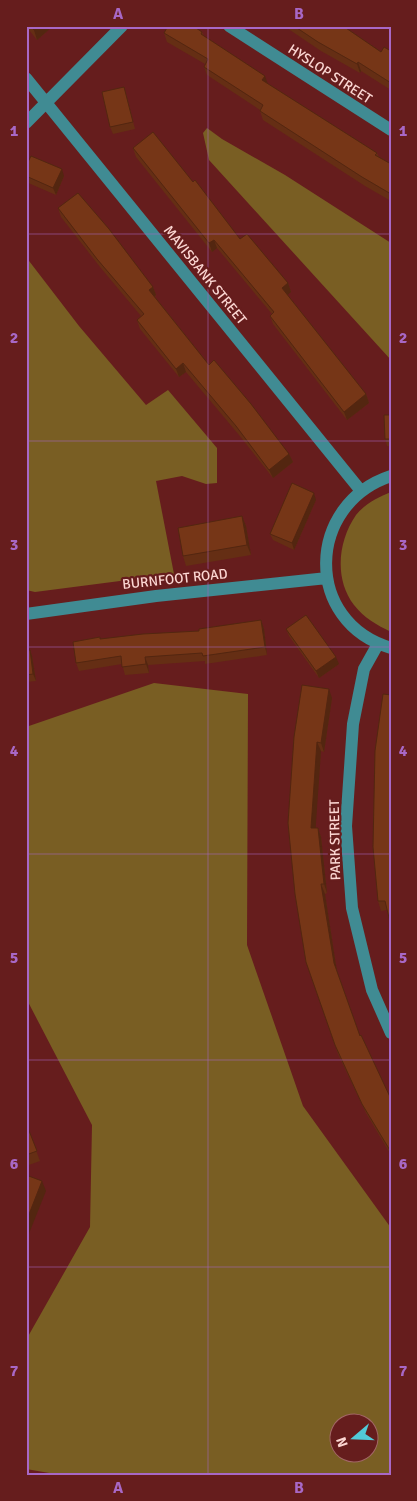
<svg xmlns="http://www.w3.org/2000/svg" width="417" height="1501" font-family="Signika,sans-serif">
  <style>
    .green { fill: #795e23; fill-rule: evenodd }
    .lines { fill: none; stroke-linecap: round; stroke-linejoin: round }
    .minor { stroke: #408b93; stroke-width: 12 }
    .wall { fill: #652e14 }
    .shaded-wall { fill: #532610 }
    .building { fill: #763617; stroke: #532610 }
    .grid { fill: none; stroke: #a868c6; stroke-width: 1; stroke-opacity: 0.55 }
    .labels { text-anchor: middle; dominant-baseline: central; stroke-width: 4.5; stroke-linejoin: round; paint-order: stroke }
    .street-label { font-size: 14px; fill: #fcd7d3; stroke: #661d1d }
    .neatline { fill: none; stroke: #a868c6; stroke-width: 2 }
    .grid-label { font-size: 16px; text-anchor: middle; font-weight: bold; fill: #a868c6 }
  </style>
  <rect width="100%" height="100%" fill="#661d1d"/>
  <path class="green" d="M207 128 222 139 285 175 391 243V360L209 160 203 133Z
    M26 257 79 326 146 405 168 390 217 448V483L206 484 182 476 156 481 174 574 35 592 26 590Z
    M391 492V632C377 625 364 618 354 605 334 579 338 541 356 515 365 504 378 497 391 492Z
    M154 683 248 694 247 945 303 1106 391 1228V1475H61L26 1469V1340L90 1227 92 1125 26 998V727ZM340 1424H370V1454H340Z"/>
  <g class="lines">
    <path class="minor" d="M229 26 391 130
      M26 78 361 491
      M26 123 122 26
      M391 476C306 504 303 622 391 648
      M26 614 156 596 327 578
      M378 644 364 669 353 724 346 826 352 908 372 990 391 1033"/>
  </g>
  <path class="wall" d="M26 26H53L37 40Z
    M284 26H343L381 52 391 51V90L361 71 360 73 321 51Z
    M202 32 204 36 268 84 377 153 379 157 391 164V201L365 186 263 120 260 111V110L207 75 204 67 205 64 167 42 164 33Z
    M124 87 126 94 135 129 113 134 110 127Z
    M133 148 193 182 240 239 288 283 291 292 287 295 366 394 369 403 347 420 273 324 270 316 272 314 217 248 212 252 136 157Z
    M26 166 64 176 56 195 26 182Z
    M58 208 153 287 156 295 155 297 209 365 289 454 293 462 273 478 239 435 186 372 179 377 140 329 137 320 141 316 100 267 61 217Z
    M391 415V446H387L385 439Z
    M316 500 294 550 273 540 270 534Z
    M242 516 246 526 251 555 186 566 183 556Z
    M261 620 264 629 267 655 205 664V661L148 665 149 673 125 675 122 664 79 671 76 663 101 639 199 631Z
    M286 629 339 664 319 678 289 636Z
    M26 650H30L32 656 36 681 26 682Z
    M391 695 387 910 381 911 378 901Z
    M332 698 324 752 321 751 315 828H318L321 837 327 893 325 894 337 972 360 1036 391 1099V1155L366 1113 338 1054 306 962 288 823Z
    M26 1123 40 1161 26 1166Z"/>
  <path class="shaded-wall" d="M39 26H53L37 40 34 30Z
    M358 62 361 71 360 73 357 64Z
    M265 76 268 84 262 80Z
    M62 169 64 176 56 195 53 188Z
    M214 240 217 248 212 252 209 243Z
    M288 283 291 292 285 297 282 288Z
    M153 287 156 295 152 299 149 290Z
    M183 363 186 372 179 377 176 369Z
    M366 394 369 403 347 420 344 412Z
    M289 454 293 462 273 478 269 470Z
    M314 493 316 500 294 550 292 543Z
    M242 516 246 526 251 555 247 545Z
    M261 620 264 629 267 655 265 647Z
    M30 650 32 656 36 681 33 674Z
    M145 657 148 665 149 673 146 664Z
    M336 657 339 664 319 678 316 671Z
    M329 689 332 698 324 752 321 743Z
    M317 742 321 751 315 837 311 828Z
    M318 828 321 837 327 893 324 884Z
    M321 884 325 894 337 972 334 963Z
    M42 1181 46 1191 26 1241V1222Z"/>
  <path class="building" d="M30 26H39L34 30Z
    M168 26H193L202 32 201 34 265 76 262 80 377 153 375 155 391 164V194L362 177 260 111 263 105 204 67 208 59 164 33Z
    M294 26H343L381 52 384 47 391 51V83L358 62 357 64 318 42Z
    M124 87 133 122 110 127 102 92Z
    M153 132 193 182 195 180 240 239 247 234 288 283 282 288 366 394 344 412 270 316 274 312 214 240 209 243 133 148Z
    M31 156 62 169 53 188 26 176V166Z
    M78 193 109 229 153 287 149 290 209 365 214 360 251 404 289 454 269 470 236 426 183 363 176 369 137 320 144 314 97 259 58 208Z
    M384 415H391V439H385Z
    M292 483 314 493 292 543 270 534Z
    M242 516 247 545 183 556 178 528Z
    M306 615 336 657 316 671 286 629Z
    M261 620 265 647 203 656 202 653 145 657 146 664 122 667 121 656 76 663 73 642 100 637V639L143 634 199 631V629Z
    M26 650H30L33 674 26 675Z
    M302 685 329 689 321 743 317 742 311 828H318L324 884H321L334 963 360 1036 361 1035 391 1099V1152L362 1104 335 1045 306 962 295 894 288 823 294 737Z
    M383 694 391 695V926L385 901H378L373 847 375 751Z
    M26 1123 37 1151 26 1155Z
    M26 1175 42 1181 26 1222Z"/>
  <path class="grid" d="M208 26V1475M26 234H391M26 441H391M26 647H391M26 854H391M26 1060H391M26 1267H391"/>
  <g class="labels">
    <g class="street-label">
      <text transform="translate(330 74) rotate(33)">HYSLOP STREET</text>
      <text transform="translate(205 275) rotate(51)">MAVISBANK STREET</text>
      <text transform="translate(175 579) rotate(-6)">BURNFOOT ROAD</text>
      <text transform="translate(335 840) rotate(-91)">PARK STREET</text>
    </g>
  </g>
  <rect width="417" height="1501" fill="none" stroke="#661d1d" stroke-width="55"/>
  <g transform="translate(354 1438) rotate(251)"><circle r="24" fill="#661d1d" stroke="#a26766"/>
  <path d="M0-4L9 19L0 12L-9 19Z" fill="#52cbd8"/>
  <text y="-8" font-size="14" font-weight="bold" text-anchor="middle" fill="#fcd7d3">N</text>
  </g>
  <rect x="28" y="28" width="362" height="1446" class="neatline"/>
  <g class="grid-label">
    <text x="118" y="19">A</text>
    <text x="299" y="19">B</text>
    <text x="14" y="136">1</text>
    <text x="403" y="136">1</text>
    <text x="14" y="343">2</text>
    <text x="403" y="343">2</text>
    <text x="14" y="550">3</text>
    <text x="403" y="550">3</text>
    <text x="14" y="756">4</text>
    <text x="403" y="756">4</text>
    <text x="14" y="963">5</text>
    <text x="403" y="963">5</text>
    <text x="14" y="1169">6</text>
    <text x="403" y="1169">6</text>
    <text x="14" y="1376">7</text>
    <text x="403" y="1376">7</text>
    <text x="118" y="1493">A</text>
    <text x="299" y="1493">B</text>
  </g>
</svg>
